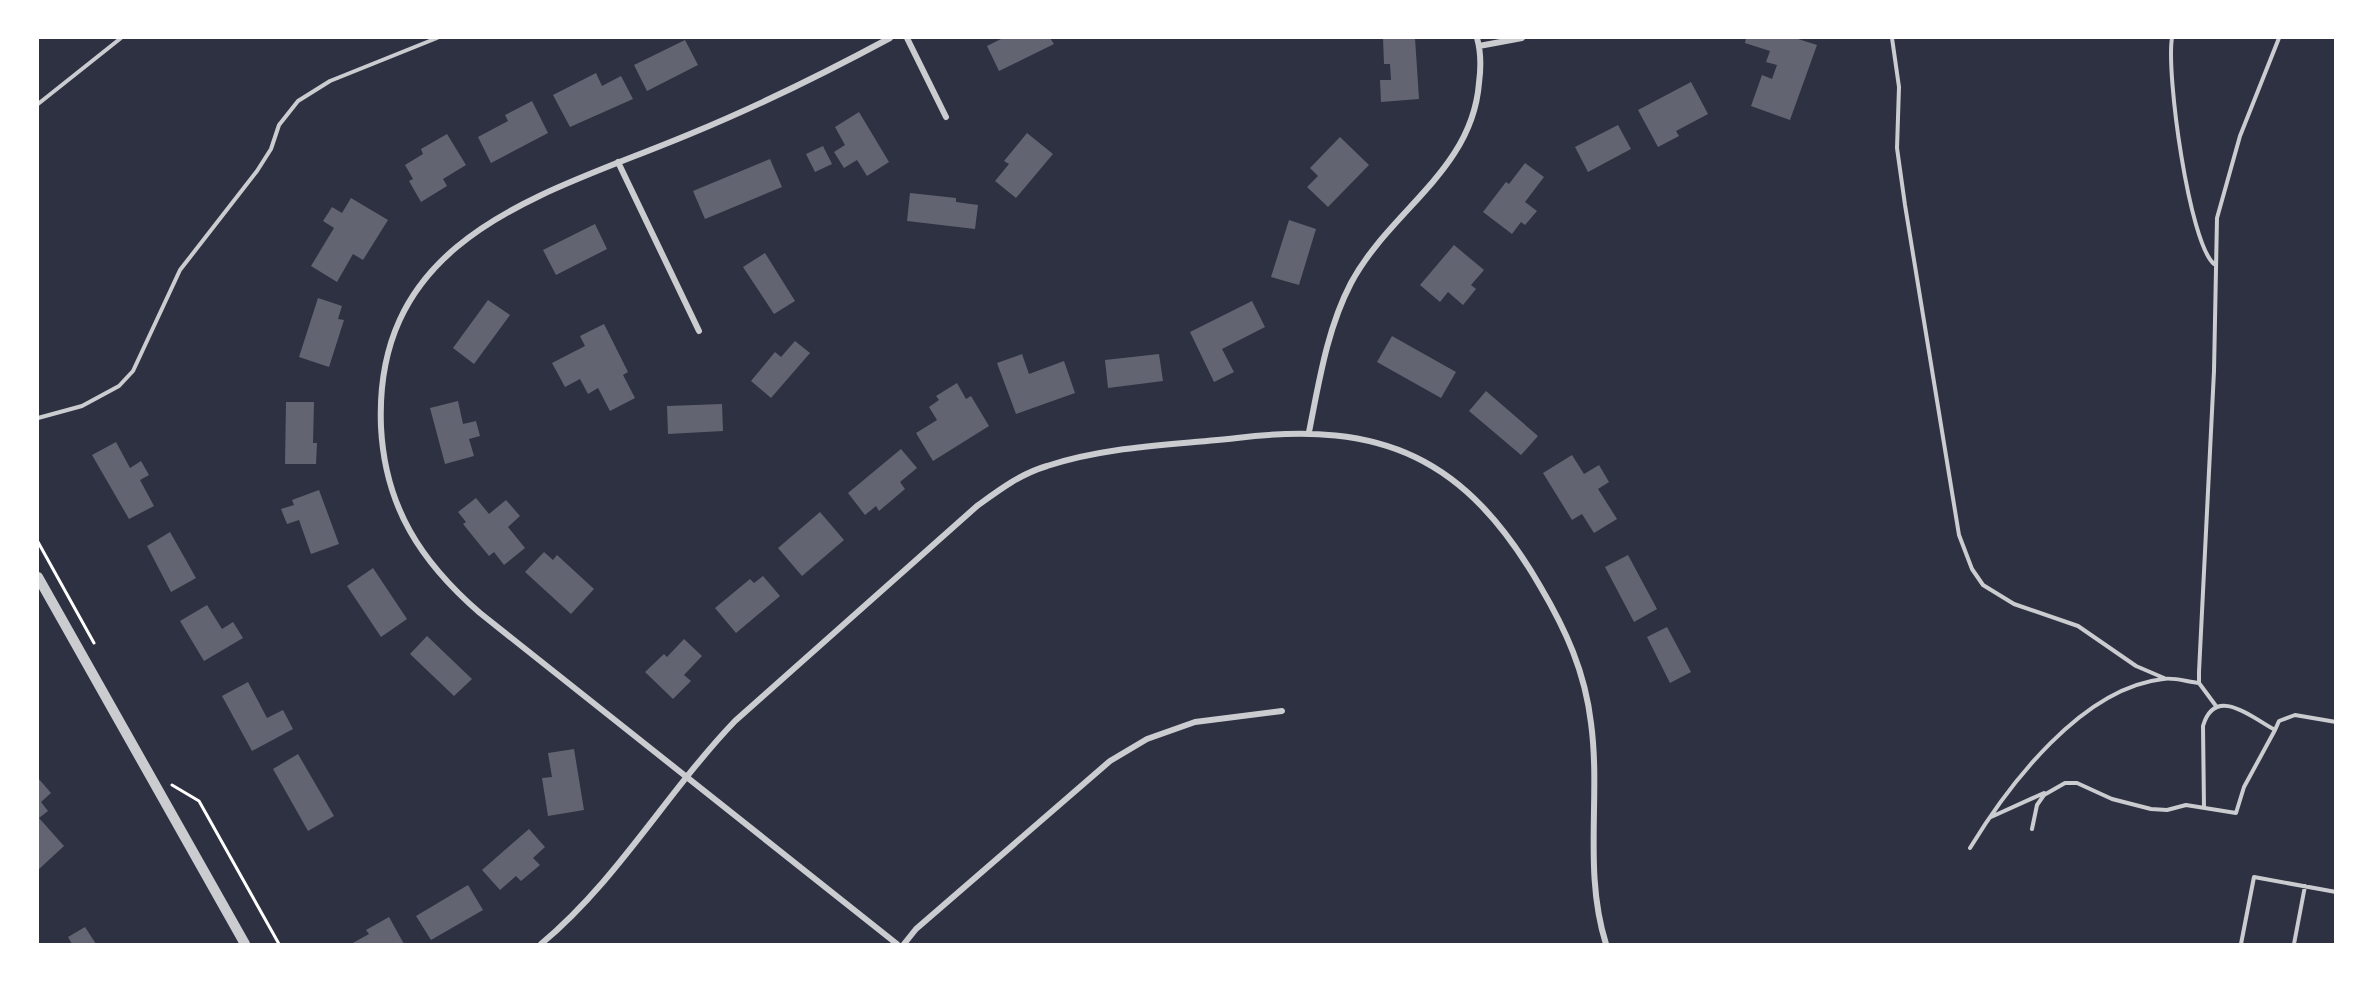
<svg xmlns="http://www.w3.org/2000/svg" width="2373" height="982" font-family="'Noto Sans',sans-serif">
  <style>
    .building { fill: #626471 }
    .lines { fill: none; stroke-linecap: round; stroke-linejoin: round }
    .path { stroke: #fff; stroke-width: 3 }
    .service { stroke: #caccd0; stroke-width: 4 }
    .minor { stroke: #caccd0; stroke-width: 6 }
    .tertiary { stroke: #caccd0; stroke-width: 10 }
  </style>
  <rect width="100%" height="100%" fill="#2d3142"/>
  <path class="building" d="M1003 38H1050L1054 44 999 71 987 46Z
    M1383 38H1415L1419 99 1381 102 1380 80H1391L1390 64H1384Z
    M1746 38H1795L1817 45 1790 120 1751 106 1762 75 1772 79 1777 65 1766 62 1770 51 1745 43Z
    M685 40 698 65 647 91 634 65Z
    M596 73 602 86 621 76 633 99 570 127 553 95Z
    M1691 82 1708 114 1676 131 1679 136 1658 147 1638 110Z
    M532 101 548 133 491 163 478 137 508 121 505 115Z
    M859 112 889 162 867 176 857 160 844 168 834 152 845 145 835 127Z
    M1618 125 1631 149 1588 172 1575 147Z
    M1027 133 1053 154 1016 198 995 181 1009 164 1004 161Z
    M447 134 466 165 443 179 447 186 421 202 409 181 413 179 405 165 423 154 421 149Z
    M1340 137 1369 165 1328 207 1307 187 1318 176 1310 168Z
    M823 146 832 164 815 172 806 154Z
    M770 159 782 187 705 219 693 191Z
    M1525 163 1544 177 1525 202 1537 211 1525 225 1521 222 1512 234 1483 212 1506 182 1509 184Z
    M910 193 956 198V202L978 205 975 229 907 221Z
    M351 198 388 220 363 260 353 254 337 282 311 266 334 228 323 221 332 207 342 213Z
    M1289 220 1316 229 1299 285 1271 277Z
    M595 224 607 249 556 275 543 250Z
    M1454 245 1484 270 1471 285 1476 289 1463 305 1448 292 1440 302 1420 285Z
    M765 253 795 301 774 314 743 267Z
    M318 298 342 306 338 319 344 320 329 367 299 357Z
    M488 300 510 315 474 364 453 348Z
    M1252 301 1265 327 1222 349 1234 372 1214 382 1190 332Z
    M604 324 628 372 623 375 635 398 610 411 598 388 588 394 580 379 565 387 552 363 585 346 580 336Z
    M1392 336 1456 372 1441 398 1377 362Z
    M795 341 810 353 771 398 751 381 775 352 781 357Z
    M1022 354 1029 374 1064 361 1075 393 1016 414 997 363Z
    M1159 354 1163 381 1108 388 1105 360Z
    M957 383 966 399 971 396 989 426 933 461 916 433 937 420 929 407 939 400 936 396Z
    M1486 391 1538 436 1521 455 1469 411Z
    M458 401 463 424 476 421 480 436 469 439 474 456 445 464 430 408Z
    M286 402H314L313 443H317L316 464H285Z
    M722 404 723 431 668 434 667 406Z
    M116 442 130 468 141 461 149 475 140 480 154 506 129 519 92 455Z
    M901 449 917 468 900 482 905 489 879 511 876 506 865 515 848 493Z
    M1572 455 1584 474 1599 465 1609 482 1598 489 1617 519 1594 533 1582 514 1572 520 1543 473Z
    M319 490 339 544 311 554 299 520 287 524 281 509 294 505 292 500Z
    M476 498 489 514 506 500 520 516 508 527 525 548 504 565 494 552 489 556 463 524 466 522 458 512Z
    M820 512 844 540 802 576 778 548Z
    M170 532 196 578 171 592 147 546Z
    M544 552 553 560 557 555 594 589 571 614 525 572Z
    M1628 555 1657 609 1634 622 1605 567Z
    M373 568 407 619 381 637 347 586Z
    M763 576 780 596 736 633 715 608 750 579 754 583Z
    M207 605 222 629 233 622 243 638 204 661 180 621Z
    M1667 627 1691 672 1670 683 1647 637Z
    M427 636 472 679 454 696 410 654Z
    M684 639 702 656 684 675 691 681 673 699 645 672 664 654 667 657Z
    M248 682 267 718 283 710 293 729 252 751 222 696Z
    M574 749 584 810 548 816 542 778 552 777 548 753Z
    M298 754 334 816 308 831 273 769Z
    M38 778 51 793 41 802 48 811 39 818 64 846 38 870Z
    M529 829 545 847 533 858 540 865 521 881 516 876 500 890 482 870Z
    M468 885 483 910 431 940 416 916Z
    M389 917 404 944H351L369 934 366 930Z
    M85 927 96 944H72L68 937Z"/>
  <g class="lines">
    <path class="path" d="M38 542 94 643
      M172 785 199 801 279 944"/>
    <path class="service" d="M1892 38 1899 87 1897 148 1905 205 1959 535 1972 569 1983 585 2014 604 2078 626 2136 666 2164 678
      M2172 38C2166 73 2189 243 2214 264
      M38 104 121 38
      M38 418 82 406 119 386 133 371 180 270 257 171 271 149 279 125 298 101 330 81 437 38
      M2216 706 2199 683V672L2214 371 2217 218 2240 136 2279 38
      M2204 808 2203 726C2215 685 2251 717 2275 730L2279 721 2295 715 2336 722
      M1991 817 2044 793
      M2032 829 2037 805 2044 795 2065 783H2077L2112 799 2151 809 2167 810 2186 805 2236 813 2244 787 2275 730
      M1970 848C2009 784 2082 688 2163 679 2174 677 2188 682 2199 683
      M2241 944 2254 877 2336 892
      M2294 944 2305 886"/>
    <path class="minor" d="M890 38C825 73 758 106 690 134 547 194 373 233 381 427 385 507 421 562 480 613L897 944
      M907 38 946 117
      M1479 46 1522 38
      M618 162 699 331
      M1309 432C1319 382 1327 329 1351 283 1390 210 1472 171 1479 83 1481 68 1481 52 1477 38
      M541 944C617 881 667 792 735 721L977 506C999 490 1020 474 1047 466 1106 446 1175 445 1237 438 1383 420 1466 458 1540 586 1566 630 1585 672 1591 723 1601 797 1583 871 1606 944
      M904 944 916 929 1110 761 1147 739 1195 722 1282 711"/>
    <path class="tertiary" d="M38 577 245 944"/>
  </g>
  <rect width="2373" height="982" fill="none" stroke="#ffffff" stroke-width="78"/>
</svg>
